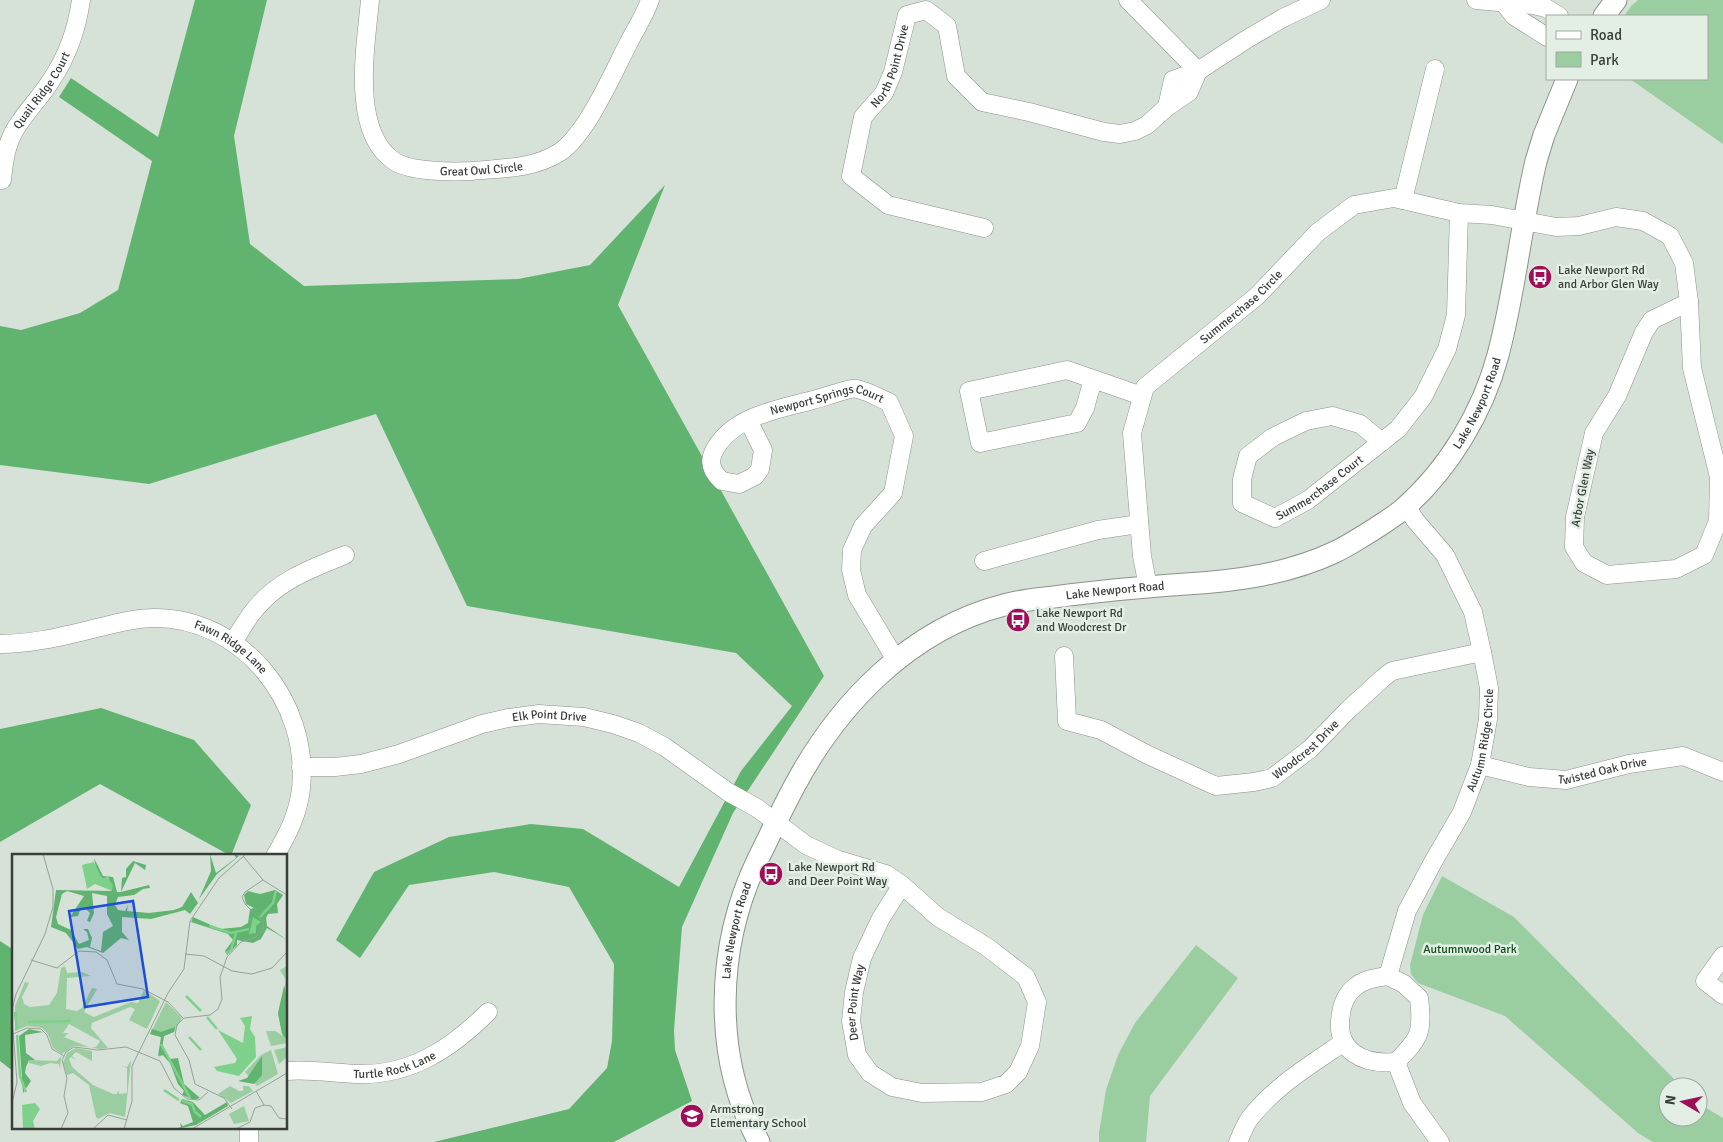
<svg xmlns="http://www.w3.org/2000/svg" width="1723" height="1142" font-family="Signika,sans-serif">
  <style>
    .green { fill: #9acd9f }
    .forest { fill: #61b46f }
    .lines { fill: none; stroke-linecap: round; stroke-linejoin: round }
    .minor-casing { stroke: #89948a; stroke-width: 19 }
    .tertiary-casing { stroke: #89948a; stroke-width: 23 }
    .minor { stroke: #fff; stroke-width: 18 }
    .tertiary { stroke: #fff; stroke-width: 21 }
    .labels { text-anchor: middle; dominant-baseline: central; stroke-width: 5; stroke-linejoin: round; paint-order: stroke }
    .street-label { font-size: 12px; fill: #393e3a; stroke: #e3efe4 }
    .poi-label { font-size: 12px; fill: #393e3a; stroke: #e3efe4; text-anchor: start }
    .park-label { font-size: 12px; fill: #0f4c1e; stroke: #e3efe4 }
    .inset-river { fill: none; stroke: #7ed18a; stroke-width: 2.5 }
    .inset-road { fill: none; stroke: #97a098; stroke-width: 1 }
    .view { fill: #1d4ed8; fill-opacity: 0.15; stroke: #1d4ed8; stroke-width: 2.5 }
    .inset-edge { fill: none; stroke: #393e3a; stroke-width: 2.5 }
  </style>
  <rect width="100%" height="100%" fill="#d6e2d7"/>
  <path class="green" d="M1638 0H1723V144L1630 79H1707V16H1624L1632 5Z
    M1442 876 1514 917 1682 1087H1668V1117H1698V1103L1723 1118V1142H1653L1638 1133 1505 1016 1418 983 1411 974 1410 965 1423 915Z
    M1196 945 1238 978 1150 1096 1146 1142H1099V1133L1106 1090 1118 1055 1135 1023Z"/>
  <path class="forest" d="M195 0H267L234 136 250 244 304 286 518 279 590 265 665 185 618 305 824 676 733 813 682 927 674 1030 675 1050 692 1101 614 1142H434L569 1109 607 1068 612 1041 614 964 569 887 494 872 409 885 360 958 336 940 374 872 449 837 531 824 583 829 679 887 741 771 792 706 736 653 467 606 376 414 149 484 0 465V326L21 330 80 313 118 290 152 161 59 97 71 78 158 137Z
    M101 708 194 740 251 805 231 856 100 784 0 842V729Z
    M0 941 14 950V1072L0 1061Z"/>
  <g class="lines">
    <g class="minor-casing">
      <g id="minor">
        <path id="s1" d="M370 0C366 46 350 131 394 161 410 172 453 172 472 171 502 168 534 169 560 152 586 135 613 73 628 44 635 30 645 15 650 0"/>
        <path d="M1128 0 1198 71"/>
        <path d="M1476 0 1533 5 1546 8 1559 16"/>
        <path d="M1504 3 1514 16 1547 37"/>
        <path d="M1167 107 1173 80 1198 71 1247 39 1283 18 1321 0"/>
        <path id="s2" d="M2 180C4 159 7 139 20 122 30 107 43 94 52 79 68 55 77 28 81 0"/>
        <path d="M1403 200 1435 69"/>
        <path id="s3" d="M984 228 888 205 851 176 863 117 884 93 893 72 907 15 926 10 947 26 956 76 982 102 1029 112 1104 132 1120 134 1135 131 1147 125 1167 107 1189 92 1198 71"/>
        <path d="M1689 302 1692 368 1719 477 1718 521 1704 555 1676 569 1607 575 1584 563 1574 547 1575 517 1594 433 1617 396 1644 332 1652 320Z"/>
        <path d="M1093 379 1085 408 1077 423 980 443 969 391 1067 370 1142 396"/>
        <path id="s4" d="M748 420 763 450 760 469 755 476 739 484 722 481C712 472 708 463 714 451 732 416 779 409 813 400 822 398 851 387 857 389 868 391 879 398 889 402L904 436 893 493 863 526 852 550 851 570 857 595 896 660"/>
        <path id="s5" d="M1382 442 1360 424 1332 416 1306 421 1273 437 1248 456 1242 479V503L1275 518 1308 500 1398 429 1423 397 1447 349 1456 315 1459 213"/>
        <path d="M984 561 1098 530 1139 524"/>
        <path id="s6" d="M1148 587 1142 556 1132 433 1145 387 1257 296 1318 232 1354 205 1394 198 1459 213 1492 215 1556 227 1579 226 1616 217 1643 221 1670 236 1684 263 1689 302"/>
        <path d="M233 642C240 632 245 622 252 613 276 581 310 569 345 555"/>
        <path id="s7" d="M0 644C35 644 67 635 101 627 118 623 135 618 153 618 242 617 310 702 301 789 298 814 288 834 275 856"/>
        <path id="s8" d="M1064 656 1067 721 1101 730 1146 754 1216 786 1254 782 1272 778 1310 749 1348 710 1383 678 1392 671 1482 652"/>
        <path id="s9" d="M1480 765 1529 777 1566 780 1629 764 1683 756 1723 772"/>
        <path id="s10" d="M301 767H335L361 764 399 754 482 724 508 718 539 714 584 717 613 724 639 733 665 747 728 792 757 808 806 845 836 859 886 874 902 885 938 917 987 947 1026 977 1037 1002 1030 1046 1018 1072 1006 1084 982 1092 922 1093 892 1087 870 1073 857 1055 851 1021 854 992 862 958 881 918 902 885"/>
        <path d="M1723 956 1705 981 1723 995"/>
        <path id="s11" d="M1388 976 1407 911 1433 862 1462 812 1480 765 1488 719 1489 688 1482 652 1473 612 1445 555 1415 520 1406 506"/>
        <path d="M1388 976 1404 984 1419 998C1423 1033 1420 1038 1396 1062 1363 1065 1334 1051 1341 1014 1342 1004 1347 993 1355 987 1364 979 1376 978 1388 976Z"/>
        <path d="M1396 1062 1412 1103 1440 1142"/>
        <path id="s12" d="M286 1071C310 1069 332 1073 356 1074 410 1076 451 1049 488 1012"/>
        <path d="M249 1142V1128"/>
        <path d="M1238 1142C1242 1134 1245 1124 1250 1118 1275 1086 1310 1065 1344 1042"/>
      </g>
    </g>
    <g class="tertiary-casing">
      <g id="tertiary">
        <path d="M1604 16 1616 0"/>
        <path id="s13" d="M759 1142C712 1057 716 946 758 859 770 835 781 811 794 787 838 704 910 629 1004 605 1020 600 1038 599 1054 597 1098 591 1142 587 1186 584 1237 581 1288 574 1335 552 1348 546 1361 537 1373 530 1383 523 1394 517 1403 509 1448 470 1483 412 1498 355 1515 292 1521 225 1536 161L1544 135 1567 79"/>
      </g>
    </g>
    <use href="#minor" class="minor"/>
    <use href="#tertiary" class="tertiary"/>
  </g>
  <defs>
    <g id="bus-disc" transform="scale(1.25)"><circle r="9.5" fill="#9f0f59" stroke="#e3efe4"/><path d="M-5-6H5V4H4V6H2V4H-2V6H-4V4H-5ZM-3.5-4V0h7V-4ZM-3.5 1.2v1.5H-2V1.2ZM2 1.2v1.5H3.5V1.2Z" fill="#fff"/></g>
    <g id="school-disc" transform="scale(1.25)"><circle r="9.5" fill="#9f0f59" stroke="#e3efe4"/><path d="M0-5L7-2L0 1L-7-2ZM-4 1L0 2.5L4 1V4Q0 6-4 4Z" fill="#fff"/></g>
  </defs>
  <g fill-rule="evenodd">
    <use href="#bus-disc" x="1540" y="277"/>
    <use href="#bus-disc" x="1018" y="620"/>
    <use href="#bus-disc" x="771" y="874"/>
    <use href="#school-disc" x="692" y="1116"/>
  </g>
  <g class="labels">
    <g class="street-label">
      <text stroke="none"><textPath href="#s3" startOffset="265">North Point Drive</textPath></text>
      <text stroke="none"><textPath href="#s2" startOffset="100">Quail Ridge Court</textPath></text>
      <text stroke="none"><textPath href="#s1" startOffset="259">Great Owl Circle</textPath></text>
      <text stroke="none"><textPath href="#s6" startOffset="328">Summerchase Circle</textPath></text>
      <text stroke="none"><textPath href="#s13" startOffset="1208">Lake Newport Road</textPath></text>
      <text stroke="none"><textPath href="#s4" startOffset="260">Newport Springs Court</textPath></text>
      <text stroke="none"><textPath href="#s5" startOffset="290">Summerchase Court</textPath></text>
      <text transform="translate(1583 488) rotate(-79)">Arbor Glen Way</text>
      <text stroke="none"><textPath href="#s13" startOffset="772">Lake Newport Road</textPath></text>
      <text stroke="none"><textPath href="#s7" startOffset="241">Fawn Ridge Lane</textPath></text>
      <text stroke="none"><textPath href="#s10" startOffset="256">Elk Point Drive</textPath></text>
      <text stroke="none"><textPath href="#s11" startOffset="256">Autumn Ridge Circle</textPath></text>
      <text stroke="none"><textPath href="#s8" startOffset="329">Woodcrest Drive</textPath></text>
      <text stroke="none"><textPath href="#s9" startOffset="125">Twisted Oak Drive</textPath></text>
      <text stroke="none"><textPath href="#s13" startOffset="218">Lake Newport Road</textPath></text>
      <text stroke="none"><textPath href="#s10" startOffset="1144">Deer Point Way</textPath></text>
      <text stroke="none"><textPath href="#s12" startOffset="110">Turtle Rock Lane</textPath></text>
    </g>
    <g class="poi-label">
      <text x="1558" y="270">Lake Newport Rd<tspan x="1558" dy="14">and Arbor Glen Way</tspan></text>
      <text x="1036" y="613">Lake Newport Rd<tspan x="1036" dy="14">and Woodcrest Dr</tspan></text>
      <text x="788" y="867">Lake Newport Rd<tspan x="788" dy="14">and Deer Point Way</tspan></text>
      <text x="710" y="1109">Armstrong<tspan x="710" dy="14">Elementary School</tspan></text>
    </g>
    <g class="park-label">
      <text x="1470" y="949">Autumnwood Park</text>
    </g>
  </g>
  <g transform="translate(12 854)">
    <rect width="275" height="275" fill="#d6e2d7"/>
    <path d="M53 112 55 119 70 118 79 122 55 124 54 155 65 157 70 154 80 134 85 135 72 158 82 163 119 148 126 149 132 136 148 147 135 175 117 166 123 155 118 153 80 169 79 174 96 194 87 195 79 193H84L88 187 57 170 51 179H57L52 183 77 193 62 192 50 200 41 194 36 180 30 174 15 172 3 177V152L13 128 17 129 10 143 12 150 18 153 37 151 45 139 49 114ZM275 112V189L259 192 254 177H263L271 182 266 160 274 126 268 116ZM154 148 170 164 162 178 152 182 150 194 175 235 170 241 172 237 158 209 151 201 145 204 150 200 149 183 138 180ZM275 193V203L267 210 262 196ZM64 194 80 197V207L64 198 60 202 64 206 59 203 57 205 60 213 81 231 101 240H105L106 236 107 240 115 239V214L109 212 115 213 119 206 113 263 98 259 86 265 84 263 77 231 61 219 55 221 51 209 55 199ZM259 196 266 220 245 232 233 218 249 201ZM49 202 48 215 47 210 38 209 29 212 17 209V206L45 207ZM218 232 227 237H231V232H237L241 237 219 249 206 240ZM232 252 237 267 222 270 217 260Z" fill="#9acd9f"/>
    <path d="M198 0 204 19 224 4 222 0 227 2 205 20 187 45 199 17ZM82 4 91 22 101 23 105 38H109L110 24 114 23V15L121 7 134 11 133 16 123 9 109 38 137 31 138 34 131 35 122 41 106 43 103 51 106 56 113 57 116 51 115 57 137 59 162 56 170 53 179 38 186 49 178 60 173 56 139 65 110 63V78L117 86 109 84 91 99 75 93 66 95 54 79 39 73 44 36 100 37 96 23 91 25 85 19ZM55 37 72 42 58 63 66 62 69 54H73L78 59 75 67 78 68 82 59 80 39 95 42V60L101 72 91 78 89 97 78 93 80 84 76 75H71L75 78 77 86 67 90 59 76 46 70 44 63 50 40ZM263 36 271 41 265 50 266 59 256 60 254 64 255 72 275 86 255 74 249 85 241 89 225 86V91L215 101 213 97 221 86 216 80 179 68 181 63 208 75 229 73 236 69 238 55 242 54 234 50 232 41 236 37 248 40ZM272 132 275 143V186L270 180 266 159ZM163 173 162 178 152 182 150 194 158 205 166 204 172 230 188 244 182 246 170 241 172 237 166 230 158 209 151 201 146 202 149 183 138 180 140 175 149 178ZM17 175 31 178 13 181 14 199 23 206H17L14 213 13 219 19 227 11 239 7 182ZM250 202V221L242 230 226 227 235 224ZM170 245 181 248 193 261 215 248 216 252 184 271 164 275 169 273 168 269 171 272 181 268 176 252 168 249Z" fill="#61b46f" fill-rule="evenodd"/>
    <path d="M82 8 90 25 95 23 101 31 100 37 83 30 75 35 70 11ZM241 63 249 68 244 72V79L237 80ZM240 162 238 175 243 183 244 203 227 222 205 217 202 213 223 209 225 205 206 176 231 189 233 172 228 164ZM23 249 28 255 21 267 23 275H11L10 251Z" fill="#7ed18a"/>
    <path class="inset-river" d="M248 63 261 49 264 37M197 72 219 79 237 75M214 99 219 96 224 79M174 142 189 157M3 158 5 176M195 163 205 175M16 168 59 167M5 181 8 222 14 238M177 183 189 196M149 190 178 244M152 236 167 246M170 247 180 250 183 258 189 263"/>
    <path class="inset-road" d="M231 2 251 26 275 41M173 100 192 102 220 117 240 120 260 114 275 98M215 103 208 123 210 145 206 155 198 161 172 164 165 171 163 181 177 206 183 230 212 244 220 255M215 103 229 88 244 83 251 75V68L233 50 230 43 233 38 251 26M19 106 45 114 67 97 84 98 95 106 105 130 131 135 156 148 172 165M0 156 4 140 33 80 41 53V35L31 0M0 164 5 228 0 249M1 180 15 174 29 175 35 181 40 195 52 202M244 237 252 251M49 275 56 259 52 242 55 224 50 206 54 198 62 193 86 196 114 193 148 207 162 234 175 245 187 246 196 238M81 275 96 261 115 266M112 275 120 247V212L156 139 172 115 178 67 207 24 234 0M180 275 275 219M224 275 238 268 243 254 252 251 259 252 267 264 275 265"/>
    <path class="view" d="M121 47 136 143 73 153 57 57Z"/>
    <rect width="275" height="275" class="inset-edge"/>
  </g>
  <rect x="1546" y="15" width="162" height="65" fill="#e3efe4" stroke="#9fa8a0"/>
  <rect x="1556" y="31" width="25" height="8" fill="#ffffff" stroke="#9fa8a0"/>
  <text x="1590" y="40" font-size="15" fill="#393e3a">Road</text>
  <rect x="1556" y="52" width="25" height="15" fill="#9acd9f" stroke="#9fa8a0"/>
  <text x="1590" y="65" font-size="15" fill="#393e3a">Park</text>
  <g transform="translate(1683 1102) rotate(279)"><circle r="24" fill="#e3efe4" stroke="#9fa8a0"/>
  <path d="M0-4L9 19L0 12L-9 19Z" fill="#9f0f59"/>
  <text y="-8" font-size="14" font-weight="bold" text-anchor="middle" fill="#393e3a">N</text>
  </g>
</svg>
